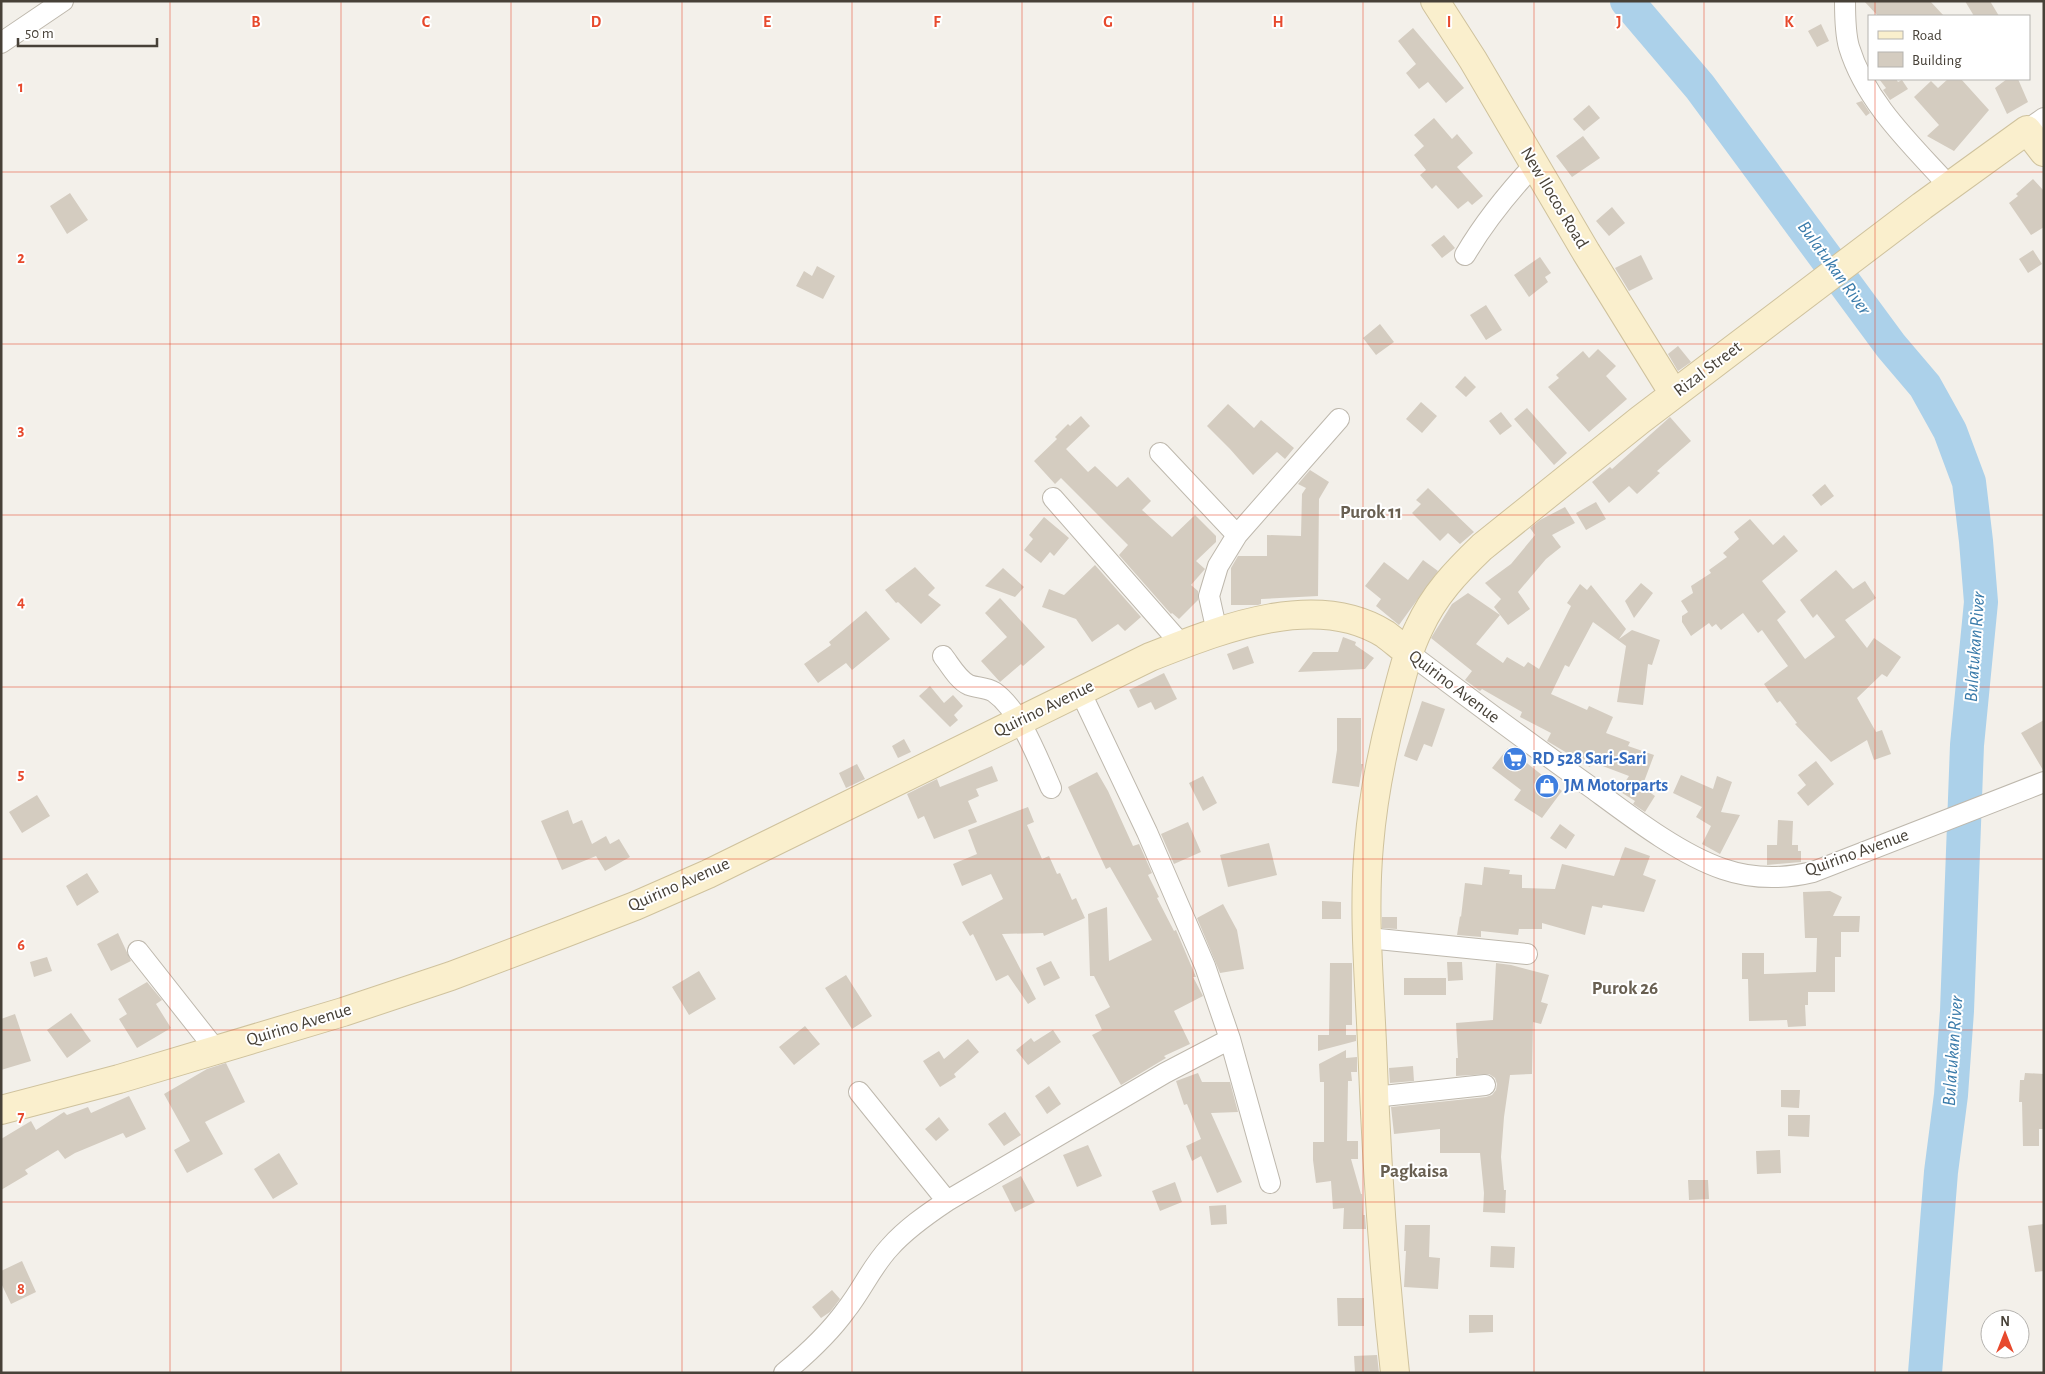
<svg xmlns="http://www.w3.org/2000/svg" width="2045" height="1374" font-family="'Alegreya Sans',sans-serif">
  <style>
    .lines { fill: none; stroke-linecap: round; stroke-linejoin: round }
    .river { stroke: #acd1ea; stroke-width: 34 }
    .building { fill: #d4ccc0 }
    .street-casing { stroke: #beb8ad; stroke-width: 22 }
    .secondary-casing { stroke: #cfc29d; stroke-width: 30 }
    .street { stroke: #fff; stroke-width: 20 }
    .secondary { stroke: #faefcd; stroke-width: 28 }
    .grid { fill: none; stroke: #e7492d; stroke-width: 1; stroke-opacity: 0.55 }
    .labels { text-anchor: middle; dominant-baseline: central; stroke-width: 4; stroke-linejoin: round; paint-order: stroke }
    .street-label { font-size: 18px; fill: #474138; stroke: #fff }
    .shop-label { font-size: 18px; font-weight: bold; fill: #366cbe; stroke: #fff; text-anchor: start }
    .water-label { font-size: 19px; font-style: italic; fill: #3a7baa; stroke: #fff }
    .neighbourhood-label { font-size: 19px; font-weight: bold; fill: #685f51; stroke: #fff }
    .grid-label { font-size: 16px; text-anchor: middle; font-weight: bold; fill: #e7492d; stroke: #fff; stroke-width: 4; stroke-linejoin: round; paint-order: stroke }
  </style>
  <rect width="100%" height="100%" fill="#f3f0ea"/>
  <g class="lines">
    <path class="river" d="M1627 1 1700 87 1891 346 1925 386 1950 431 1969 482 1976 541 1981 602 1967 745 1957 1011 1951 1095 1941 1172 1925 1373"/>
  </g>
  <path class="building" d="M1864 1H1930L1944 16H1878Z
    M1965 1H1990L1999 16H1974Z
    M1821 24 1829 41 1817 47 1808 31Z
    M1413 28 1464 88 1446 103 1428 82 1419 89 1406 73 1416 64 1398 41Z
    M1879 79H1896L1898 82 1902 80 1908 89 1890 100 1883 90 1886 88Z
    M1948 79H1961L1989 110 1954 151 1927 136 1939 125 1914 97 1931 81 1938 88Z
    M2007 79H2018L2028 102 2007 114 1995 88Z
    M1862 101 1870 113 1866 116 1856 103Z
    M1589 105 1600 118 1584 131 1573 119Z
    M1434 118 1452 139 1457 134 1473 153 1457 167 1483 196 1472 205 1468 201 1458 209 1436 185 1432 189 1420 175 1426 170 1414 155 1424 146 1414 135Z
    M1583 136 1600 158 1572 177 1556 156Z
    M2033 179 2044 191V227L2031 235 2009 203 2018 196 2016 194Z
    M70 193 88 220 67 234 50 206Z
    M1612 207 1625 223 1609 236 1596 221Z
    M1444 235 1455 248 1442 258 1431 245Z
    M2033 250 2042 264 2028 273 2019 259Z
    M1641 255 1653 279 1629 291 1615 268Z
    M1540 257 1551 273 1545 277 1548 282 1529 297 1514 275Z
    M817 266 835 276 823 299 796 286 804 271 812 276Z
    M1486 305 1502 330 1486 340 1470 315Z
    M1380 324 1394 342 1376 355 1363 338Z
    M1678 346 1691 362 1678 371 1668 354Z
    M1598 349 1616 366 1606 376 1627 399 1589 432 1548 387 1559 378 1556 375 1583 351 1589 358Z
    M1465 376 1476 387 1466 397 1455 387Z
    M1421 402 1437 416 1422 433 1406 419Z
    M1228 404 1254 428 1261 420 1294 448 1285 459 1277 452 1253 475 1230 449 1207 426Z
    M1527 408 1567 453 1554 465 1514 419Z
    M1501 412 1512 426 1500 435 1489 421Z
    M1081 416 1090 426 1066 449 1088 472 1095 466 1117 487 1128 477 1151 501 1142 510 1172 537 1195 515 1216 536V542L1196 561 1205 569 1191 585 1198 591V600L1179 619 1172 613 1171 614 1119 555 1128 545 1061 478 1055 484 1034 461 1057 439 1055 437 1068 424 1070 426Z
    M1670 417 1691 441 1657 471 1660 473 1637 494 1629 486 1609 503 1592 482 1610 467 1612 469Z
    M1310 470 1329 482 1319 499 1318 596 1261 599V604L1258 605H1231V568L1238 556H1267V535L1301 536 1302 494 1306 488 1298 484Z
    M1825 484 1834 496 1821 506 1812 495Z
    M1428 488 1474 532 1460 544 1448 533 1440 541 1412 513 1421 504 1416 500Z
    M1596 502 1606 519 1586 530 1576 513Z
    M1565 507 1575 523 1552 535 1561 547 1546 559 1518 592 1530 609 1508 625 1494 607 1501 599 1485 583 1511 564 1535 535 1530 528 1540 520Z
    M1044 517 1069 538 1054 556 1050 552 1041 563 1024 550 1033 539 1029 535Z
    M1750 519 1773 545 1784 535 1798 551 1762 581 1786 612 1777 620 1805 659 1835 637 1817 614 1813 618 1800 600 1836 570 1853 589 1865 581 1876 598 1845 620 1867 648 1874 638 1901 657 1887 677 1882 674 1857 698 1876 732 1882 730 1891 754 1874 760 1867 740 1831 762 1795 724 1797 723 1780 701 1777 703 1764 684 1788 666 1762 630 1758 633 1743 613 1721 630 1716 624 1712 627 1709 623 1691 636 1682 622V616L1688 612 1681 601 1693 593 1691 586 1711 573 1709 570 1727 557 1723 553 1739 539 1734 532Z
    M1423 560 1438 571 1399 625 1376 606 1381 599 1365 586 1384 562 1408 580Z
    M1095 565 1141 617 1125 631 1118 624 1092 642 1076 619 1042 607 1049 589 1064 595Z
    M915 567 935 588 928 595 941 605 921 624 898 602 896 603 885 590Z
    M1003 568 1024 587 1015 597 985 586Z
    M1641 583 1653 593 1634 618 1625 601Z
    M1580 584 1587 590 1591 585 1626 629 1619 639 1632 630 1660 640 1652 665 1648 664 1643 705 1617 702 1626 646 1593 622 1569 667 1565 665 1551 694 1587 710 1589 706 1613 717 1606 733 1630 742 1628 746 1654 755 1642 787 1655 796 1645 812 1633 804 1635 801 1619 791 1629 776 1592 762 1590 767 1570 758 1566 755 1567 753 1547 741 1551 733 1520 717 1522 712 1482 689 1480 691 1465 680 1472 671 1431 638 1452 604 1468 593 1500 615 1476 644 1503 663 1507 657 1524 667 1528 662 1539 669 1571 606 1567 603Z
    M1000 598 1045 647 1023 666 1021 664 1000 682 981 661 1007 637 985 613Z
    M866 611 890 639 852 670 846 663 818 683 804 664 831 645 829 642Z
    M1343 637 1356 642 1355 645 1374 658 1365 669 1298 672 1313 652H1338Z
    M1248 646 1254 663 1233 670 1227 654Z
    M1164 673 1177 699 1155 710 1151 702 1138 708 1129 690Z
    M930 686 944 703 953 695 963 706 954 715 958 720 950 727 919 696Z
    M1422 701 1445 709 1432 747 1424 744 1417 761 1404 756Z
    M1337 718H1361V764H1363L1359 787 1332 783 1337 750Z
    M2044 720V770H2043L2021 733Z
    M904 739 911 752 898 758 892 746Z
    M1508 748 1562 791 1542 818 1514 800 1521 790 1492 768Z
    M1816 761 1834 784 1808 806 1797 793 1806 785 1798 775Z
    M857 764 865 779 846 788 839 773Z
    M992 766 998 781 976 789 979 796 968 801 977 822 934 839 924 816 918 819 907 794 937 779 940 787Z
    M1097 772 1108 791 1133 846 1139 844 1152 873 1148 875 1159 897 1157 898 1174 931 1176 930 1196 977H1193L1203 996 1174 1011 1190 1044 1164 1056 1166 1058 1121 1085 1092 1035 1102 1030 1095 1015 1110 1007 1094 976H1090L1088 914 1107 907 1109 961 1152 940 1110 867 1106 869 1068 787Z
    M1681 775 1713 789 1717 776 1732 782 1721 812 1740 815 1720 854 1702 844 1711 826 1696 817 1702 807 1673 793Z
    M1203 776 1217 803 1203 811 1189 783Z
    M37 795 50 816 22 833 9 812Z
    M1028 807 1034 822 1027 825 1042 859 1049 856 1057 874 1060 873 1072 900 1076 898 1085 918 1044 936 1043 933 1002 934 1036 999 1028 1004 1008 975 996 981 973 934 970 936 962 922 1003 899 991 874 962 886 953 864 977 854 968 830Z
    M568 810 573 824 582 820 592 844 606 836 610 844 619 839 630 857 605 871 596 856 562 870 541 821Z
    M1778 820 1793 821 1792 845H1798V851H1801V862L1767 865V845H1777Z
    M1188 822 1201 852 1174 864 1161 834Z
    M1560 824 1575 835 1566 849 1550 838Z
    M1269 843 1277 875 1228 887 1220 855Z
    M1625 847 1650 856 1643 875 1656 880 1644 912 1603 905 1602 908 1592 906 1585 935 1542 923V929H1519L1518 935 1481 931V937L1457 935 1460 916 1461 917 1465 883 1482 885 1484 867 1510 870 1509 874 1522 875V888L1555 889 1562 864 1614 876Z
    M87 873 99 892 77 906 66 886Z
    M1830 891 1842 897 1833 916H1860L1859 932H1841V957H1835V992H1808V1005H1805L1806 1026 1788 1027 1787 1020 1749 1021 1748 979H1742V953H1764V974L1816 972 1817 938H1805L1803 892Z
    M1322 901 1341 902V919H1322Z
    M1223 904 1237 930 1244 969 1220 973 1197 918Z
    M1382 917H1397V929L1382 928Z
    M118 933 131 961 111 971 97 944Z
    M47 957 52 971 34 977 30 962Z
    M1051 961 1060 978 1044 986 1036 968Z
    M1447 962H1462L1463 980 1448 981Z
    M1330 963H1352V1025H1346V1035H1356V1041L1318 1051V1035H1329Z
    M1496 963 1511 965 1549 975 1541 1002 1548 1004 1541 1024 1533 1022 1532 1074 1510 1075 1504 1117 1501 1157 1504 1190H1506L1505 1213 1483 1212 1484 1193 1480 1153H1440V1129L1394 1134 1391 1107 1486 1097 1492 1095 1496 1090 1497 1084 1495 1078 1489 1074 1456 1076V1058H1458L1456 1023 1493 1020Z
    M699 971 716 999 689 1015 672 987Z
    M846 975 872 1016 852 1029 825 988Z
    M1404 978H1446V995H1404Z
    M147 982 162 1000 156 1004 171 1028 137 1048 119 1019 127 1014 118 999Z
    M71 1013 91 1041 67 1058 47 1030Z
    M15 1014 31 1061 1 1070V1019Z
    M805 1026 820 1044 794 1065 779 1047Z
    M1053 1030 1061 1042 1028 1065 1016 1050 1031 1038 1034 1042Z
    M968 1039 979 1052 954 1074 956 1077 940 1087 923 1061 939 1051 944 1059Z
    M1346 1050V1058L1357 1057V1072H1351L1352 1081H1348L1347 1141H1358V1159H1351L1361 1194H1362L1363 1215H1365L1366 1229H1343L1344 1208 1333 1209 1331 1181 1316 1183 1313 1160V1142H1324V1082H1320L1319 1064Z
    M226 1063 245 1102 205 1122 223 1154 187 1173 174 1150 190 1141 164 1094 207 1069Z
    M1413 1066 1414 1081 1390 1083 1389 1068Z
    M1198 1073 1202 1082H1230L1238 1112 1211 1113 1242 1182 1217 1193 1201 1156 1192 1161 1186 1146 1201 1139 1187 1104 1184 1105 1176 1081Z
    M2025 1073 2044 1074 2043 1129H2039V1146H2023L2022 1102H2019L2020 1080H2024Z
    M1049 1086 1061 1104 1047 1114 1035 1096Z
    M1781 1090H1800L1799 1108 1781 1107Z
    M129 1096 146 1129 126 1138 123 1133 75 1153 65 1159 58 1150 25 1170 28 1174 1 1190V1139L31 1121 36 1130 64 1112 67 1115 88 1107 91 1113Z
    M1005 1112 1021 1135 1004 1146 988 1124Z
    M1788 1115H1810L1809 1137 1788 1136Z
    M939 1117 949 1130 936 1141 925 1129Z
    M1088 1145 1102 1176 1077 1187 1063 1155Z
    M1780 1150 1781 1173 1757 1174 1756 1151Z
    M279 1153 298 1184 273 1199 254 1169Z
    M1021 1176 1035 1202 1015 1212 1002 1186Z
    M1688 1180H1708L1709 1199 1689 1200Z
    M1175 1182 1182 1202 1160 1211 1152 1191Z
    M1226 1205 1227 1224 1211 1225 1209 1206Z
    M2044 1224V1271L2035 1272 2028 1226Z
    M1405 1225H1430L1429 1257 1440 1258 1438 1289 1404 1287 1406 1251H1404Z
    M1491 1246 1515 1247 1514 1268 1490 1267Z
    M22 1261 36 1292 11 1304 1 1283V1271Z
    M832 1290 840 1299 830 1312 821 1318 812 1307Z
    M1337 1298H1364V1326H1338Z
    M1469 1315H1493V1332L1469 1333Z
    M1377 1355 1379 1373H1355L1354 1356Z"/>
  <g class="lines">
    <g class="street-casing">
      <path id="street" d="M1845 1C1845 16 1845 33 1849 47 1866 103 1912 145 1949 186
        M1 43 63 1
        M2027 130 2044 118
        M1465 255C1485 221 1507 194 1534 165
        M1160 453 1237 535
        M1053 498 1182 645
        M1217 632 1209 596 1218 566 1237 535 1339 419
        M1409 653C1470 699 1530 744 1592 788 1630 816 1679 854 1723 869 1752 879 1784 879 1813 872L2044 782
        M943 656C950 665 958 680 969 685 977 688 986 687 994 692 1020 710 1038 759 1051 788
        M1080 691 1147 832 1205 966 1230 1039 1270 1183
        M1368 938 1527 954
        M138 951 216 1050
        M859 1092 947 1201
        M1374 1097 1485 1085
        M784 1373C807 1354 828 1335 846 1310 862 1290 872 1266 890 1247 906 1229 926 1215 947 1201L1165 1073 1230 1039"/>
    </g>
    <g class="secondary-casing">
      <path id="secondary" d="M1435 1 1473 60 1586 252 1674 394
        M1 1110 119 1079 343 1012 451 976 565 933 635 906 708 874 1150 657C1219 630 1315 590 1385 634 1393 640 1401 647 1409 653
        M1395 1373C1383 1263 1376 1153 1372 1043 1369 977 1363 910 1369 845 1373 797 1382 752 1394 706 1401 680 1407 652 1419 628 1434 595 1456 572 1482 547L1640 420 1922 206 2027 130 2044 152"/>
    </g>
    <use href="#street" class="street"/>
    <use href="#secondary" class="secondary"/>
  </g>
  <path class="grid" d="M170 1V1373M341 1V1373M511 1V1373M682 1V1373M852 1V1373M1022 1V1373M1193 1V1373M1363 1V1373M1534 1V1373M1704 1V1373M1875 1V16M1875 79V1373M1 172H2044M1 344H2044M1 515H2044M1 687H2044M1 859H2044M1 1030H2044M1 1202H2044"/>
  <defs>
    <g id="supermarket-disc" transform="scale(1.25)"><circle r="9.5" fill="#3f7fe0" stroke="#fff"/><path d="M-6-5.5h2.5l.6 2H6L4.5 2H-2.5L-4.4-4H-6ZM-1.5 3.2a1.3 1.3 0 1 0 .1 0ZM3 3.2a1.3 1.3 0 1 0 .1 0Z" fill="#fff"/></g>
    <g id="shop-disc" transform="scale(1.25)"><circle r="9.5" fill="#3f7fe0" stroke="#fff"/><path d="M-5-2.5h2.3a2.7 3.5 0 0 1 5.4 0H5L5.5 6h-11ZM-1.5-2.5h3a1.5 2.3 0 0 0-3 0Z" fill="#fff"/></g>
  </defs>
  <g fill-rule="evenodd">
    <use href="#supermarket-disc" x="1515" y="759"/>
    <use href="#shop-disc" x="1547" y="786"/>
  </g>
  <g class="labels">
    <g class="street-label">
      <text transform="translate(1554 198) rotate(59)">New Ilocos Road</text>
      <text transform="translate(1708 369) rotate(-37)">Rizal Street</text>
      <text transform="translate(1454 687) rotate(37)">Quirino Avenue</text>
      <text transform="translate(1044 709) rotate(-26)">Quirino Avenue</text>
      <text transform="translate(1857 853) rotate(-20)">Quirino Avenue</text>
      <text transform="translate(679 885) rotate(-24)">Quirino Avenue</text>
      <text transform="translate(299 1025) rotate(-17)">Quirino Avenue</text>
    </g>
    <g class="shop-label">
      <text x="1532" y="759">RD 528 Sari-Sari</text>
      <text x="1564" y="786">JM Motorparts</text>
    </g>
    <g class="water-label">
      <text transform="translate(1834 268) rotate(54)">Bulatukan River</text>
      <text transform="translate(1975 647) rotate(-86)">Bulatukan River</text>
      <text transform="translate(1953 1051) rotate(-86)">Bulatukan River</text>
    </g>
    <g class="neighbourhood-label">
      <text x="1371" y="512">Purok 11</text>
      <text x="1625" y="988">Purok 26</text>
      <text x="1414" y="1171">Pagkaisa</text>
    </g>
  </g>
  <g class="grid-label">
    <text x="256" y="27">B</text>
    <text x="426" y="27">C</text>
    <text x="596" y="27">D</text>
    <text x="767" y="27">E</text>
    <text x="937" y="27">F</text>
    <text x="1108" y="27">G</text>
    <text x="1278" y="27">H</text>
    <text x="1449" y="27">I</text>
    <text x="1619" y="27">J</text>
    <text x="1789" y="27">K</text>
    <text x="21" y="92">1</text>
    <text x="21" y="263">2</text>
    <text x="21" y="435">3</text>
    <text x="21" y="607">4</text>
    <text x="21" y="779">5</text>
    <text x="21" y="950">6</text>
    <text x="21" y="1122">7</text>
    <text x="21" y="1294">8</text>
  </g>
  <rect width="2045" height="1374" fill="none" stroke="#474138" stroke-width="5"/>
  <rect x="1868" y="15" width="162" height="65" fill="#ffffff" stroke="#b5b3af"/>
  <rect x="1878" y="31" width="25" height="8" fill="#faefcd" stroke="#b5b3af"/>
  <text x="1912" y="40" font-size="15" fill="#474138">Road</text>
  <rect x="1878" y="52" width="25" height="15" fill="#d4ccc0" stroke="#b5b3af"/>
  <text x="1912" y="65" font-size="15" fill="#474138">Building</text>
  <g transform="translate(2005 1334)"><circle r="24" fill="#ffffff" stroke="#b5b3af"/>
  <path d="M0-4L9 19L0 12L-9 19Z" fill="#e7492d"/>
  <text y="-8" font-size="14" font-weight="bold" text-anchor="middle" fill="#474138">N</text>
  </g>
  <path d="M18 38v8h139v-8" fill="none" stroke="#474138" stroke-width="2.5"/>
  <text x="25" y="38" font-size="15" fill="#474138" stroke="#ffffff" stroke-width="4" paint-order="stroke">50 m</text>
</svg>
